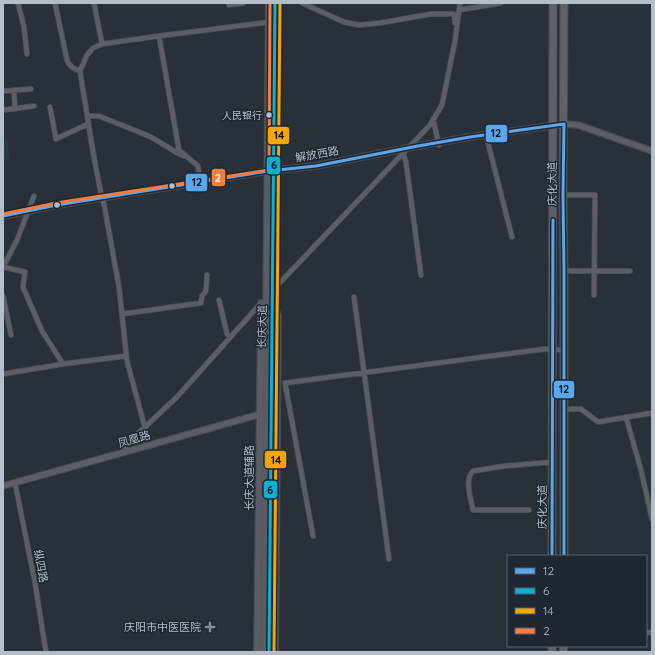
<svg xmlns="http://www.w3.org/2000/svg" width="655" height="655" font-family="Quicksand,'Noto Sans SC',sans-serif">
  <style>
    .green { fill: #283c3d }
    .lines { fill: none; stroke-linecap: round; stroke-linejoin: round }
    .minor-casing { stroke: #464b50; stroke-width: 6 }
    .tertiary-casing { stroke: #464b50; stroke-width: 8 }
    .secondary-casing { stroke: #464b50; stroke-width: 8 }
    .trunk-casing { stroke: #474d53; stroke-width: 9 }
    .minor { stroke: #5b5f65; stroke-width: 4.5 }
    .tertiary { stroke: #5b5f65; stroke-width: 5.5 }
    .secondary { stroke: #595d63; stroke-width: 6 }
    .trunk { stroke: #5e6266; stroke-width: 7 }
    .bus-1-casing { stroke: #1e2732; stroke-width: 6 }
    .bus-2-casing { stroke: #1e2732; stroke-width: 6 }
    .bus-3-casing { stroke: #1e2732; stroke-width: 6 }
    .bus-4-casing { stroke: #1e2732; stroke-width: 6 }
    .bus-1 { stroke: #5aa8eb; stroke-width: 3 }
    .bus-2 { stroke: #0dafd3; stroke-width: 3 }
    .bus-3 { stroke: #f7a600; stroke-width: 3 }
    .bus-4 { stroke: #f77d43; stroke-width: 3 }
    .bus-dot { fill: #b4bdc8; stroke: #1e2732; stroke-width: 1.5 }
    .poi-dot { fill: #848c95; stroke: #1e2732; stroke-width: 1.5 }
    .labels { text-anchor: middle; dominant-baseline: central; stroke-width: 3; stroke-linejoin: round; paint-order: stroke }
    .bus-label { font-size: 10px; fill: #b4bdc8; stroke: #1e2732; text-anchor: end }
    .street-label { font-size: 11px; fill: #b4bdc8; stroke: #1e2732 }
    .poi-label { font-size: 11px; fill: #b4bdc8; stroke: #1e2732; text-anchor: end }
    .line-badge { stroke: #1e2732; stroke-width: 1.5 }
    .badge-label { font-size: 11px; text-anchor: middle; font-weight: bold; fill: #fff }
    .pale-badge-label { font-size: 11px; text-anchor: middle; font-weight: bold; fill: #111 }
  </style>
  <rect width="100%" height="100%" fill="#2a3037"/>
  <path class="green" d="M7 139 10 159 3 160V140Z"/>
  <g class="lines">
    <g class="minor-casing">
      <path id="minor" d="M18 3 24 27 27 54
        M55 3 67 60C69 66 73 69 80 71
        M94 3 102 44
        M302 3 344 22 359 25 380 23 431 14H454L455 23 457 24
        M229 5 244 3
        M459 10 501 3
        M159 36 179 150 198 166 200 186
        M14 90 15 109
        M3 91 31 89
        M50 107 56 139 88 124
        M3 110 34 106
        M87 116H99L134 130 151 137 179 154 184 156
        M433 119 439 145
        M486 135 512 237
        M403 153 406 162 421 275
        M563 195H595L594 295
        M3 267 25 272 23 287 42 331 63 364
        M3 267 17 240 34 196
        M564 271H630
        M272 291 430 125 442 105 455 41 460 3
        M3 296 11 335
        M354 297 389 559
        M219 300 227 334 230 337
        M122 314 201 303 202 296 206 291 207 275
        M3 374 63 364 126 356
        M564 409H581L598 422 652 413
        M626 417 641 470 652 519
        M145 428 127 361 119 287 104 204 101 194 93 152 80 71 87 55 93 48 102 44 159 36 269 22
        M126 452 124 443 131 440 177 397 261 303
        M15 483 35 583 46 652
        M529 510H473C471 499 464 480 473 471L505 466 553 462
        M313 536 285 383 545 349 564 350
        M646 633 652 632"/>
    </g>
    <g class="tertiary-casing">
      <path id="tertiary" d="M3 216 57 205 268 171 316 166 418 146 470 137 564 124 578 125 652 151
        M273 303 278 315 275 652
        M3 486 261 414
        M257 652 261 303"/>
    </g>
    <g class="secondary-casing">
      <path id="secondary" d="M263 652 269 3
        M269 652 275 3"/>
    </g>
    <g class="trunk-casing">
      <path id="trunk" d="M552 556 553 3
        M564 556V271L563 195 564 3
        M552 646V652
        M563 652 564 646"/>
    </g>
    <use href="#minor" class="minor"/>
    <use href="#tertiary" class="tertiary"/>
    <use href="#secondary" class="secondary"/>
    <use href="#trunk" class="trunk"/>
    <g class="bus-1-casing">
      <path id="bus-1" d="M3 216 57 205 268 171 316 166 418 146 470 137 564 124 563 195 564 271V556
        M552 556 553 220"/>
    </g>
    <g class="bus-2-casing">
      <path id="bus-2" d="M269 652 275 3"/>
    </g>
    <g class="bus-3-casing">
      <path id="bus-3" d="M274 652 280 3"/>
    </g>
    <g class="bus-4-casing">
      <path id="bus-4" d="M3 214 56 203 269 170 270 3"/>
    </g>
    <use href="#bus-1" class="bus-1"/>
    <use href="#bus-2" class="bus-2"/>
    <use href="#bus-3" class="bus-3"/>
    <use href="#bus-4" class="bus-4"/>
  </g>
  <g class="bus-dot">
    <circle cx="269" cy="115" r="3.5"/>
    <circle cx="172" cy="186" r="3.5"/>
    <circle cx="57" cy="205" r="3.5"/>
  </g>
  <path class="poi-dot" d="M208 621h4v4h4v4h-4v4h-4v-4h-4v-4h4z"/>
  <g class="labels">
    <g class="bus-label">
      <text x="262" y="115">人民银行</text>
    </g>
    <g class="street-label">
      <text transform="translate(317 154) rotate(-10)">解放西路</text>
      <text transform="translate(552 184) rotate(-90)">庆化大道</text>
      <text transform="translate(262 327) rotate(-89)">长庆大道</text>
      <text transform="translate(134 439) rotate(-16)">凤凰路</text>
      <text transform="translate(249 478) rotate(-90)">长庆大道辅路</text>
      <text transform="translate(542 507) rotate(-90)">庆化大道</text>
      <text transform="translate(41 566) rotate(79)">纵四路</text>
    </g>
    <g class="poi-label">
      <text x="201" y="627">庆阳市中医医院</text>
    </g>
  </g>
  <g class="line-badge">
    <rect x="485" y="124" width="23" height="19" rx="4" fill="#5aa8eb"/>
    <rect x="267" y="126" width="23" height="19" rx="4" fill="#f7a600"/>
    <rect x="266" y="156" width="15" height="19" rx="4" fill="#0dafd3"/>
    <rect x="211" y="168" width="15" height="19" rx="4" fill="#f77d43"/>
    <rect x="185" y="173" width="23" height="19" rx="4" fill="#5aa8eb"/>
    <rect x="553" y="380" width="22" height="19" rx="4" fill="#5aa8eb"/>
    <rect x="264" y="450" width="23" height="19" rx="4" fill="#f7a600"/>
    <rect x="263" y="480" width="15" height="19" rx="4" fill="#0dafd3"/>
  </g>
  <g class="badge-label">
    <text x="218" y="182">2</text>
  </g>
  <g class="pale-badge-label">
    <text x="496" y="137">12</text>
    <text x="279" y="139">14</text>
    <text x="274" y="169">6</text>
    <text x="197" y="186">12</text>
    <text x="564" y="393">12</text>
    <text x="276" y="464">14</text>
    <text x="270" y="494">6</text>
  </g>
  <rect width="655" height="655" fill="none" stroke="#b4bdc8" stroke-width="8"/>
  <rect x="507" y="555" width="140" height="92" fill="#1e2732" stroke="#5a636e"/>
  <rect x="515" y="568" width="20" height="6" fill="#5aa8eb" stroke="#5a636e"/>
  <text x="543" y="575" font-size="12" fill="#b4bdc8">12</text>
  <rect x="515" y="588" width="20" height="6" fill="#0dafd3" stroke="#5a636e"/>
  <text x="543" y="595" font-size="12" fill="#b4bdc8">6</text>
  <rect x="515" y="608" width="20" height="6" fill="#f7a600" stroke="#5a636e"/>
  <text x="543" y="615" font-size="12" fill="#b4bdc8">14</text>
  <rect x="515" y="628" width="20" height="6" fill="#f77d43" stroke="#5a636e"/>
  <text x="543" y="635" font-size="12" fill="#b4bdc8">2</text>
</svg>
